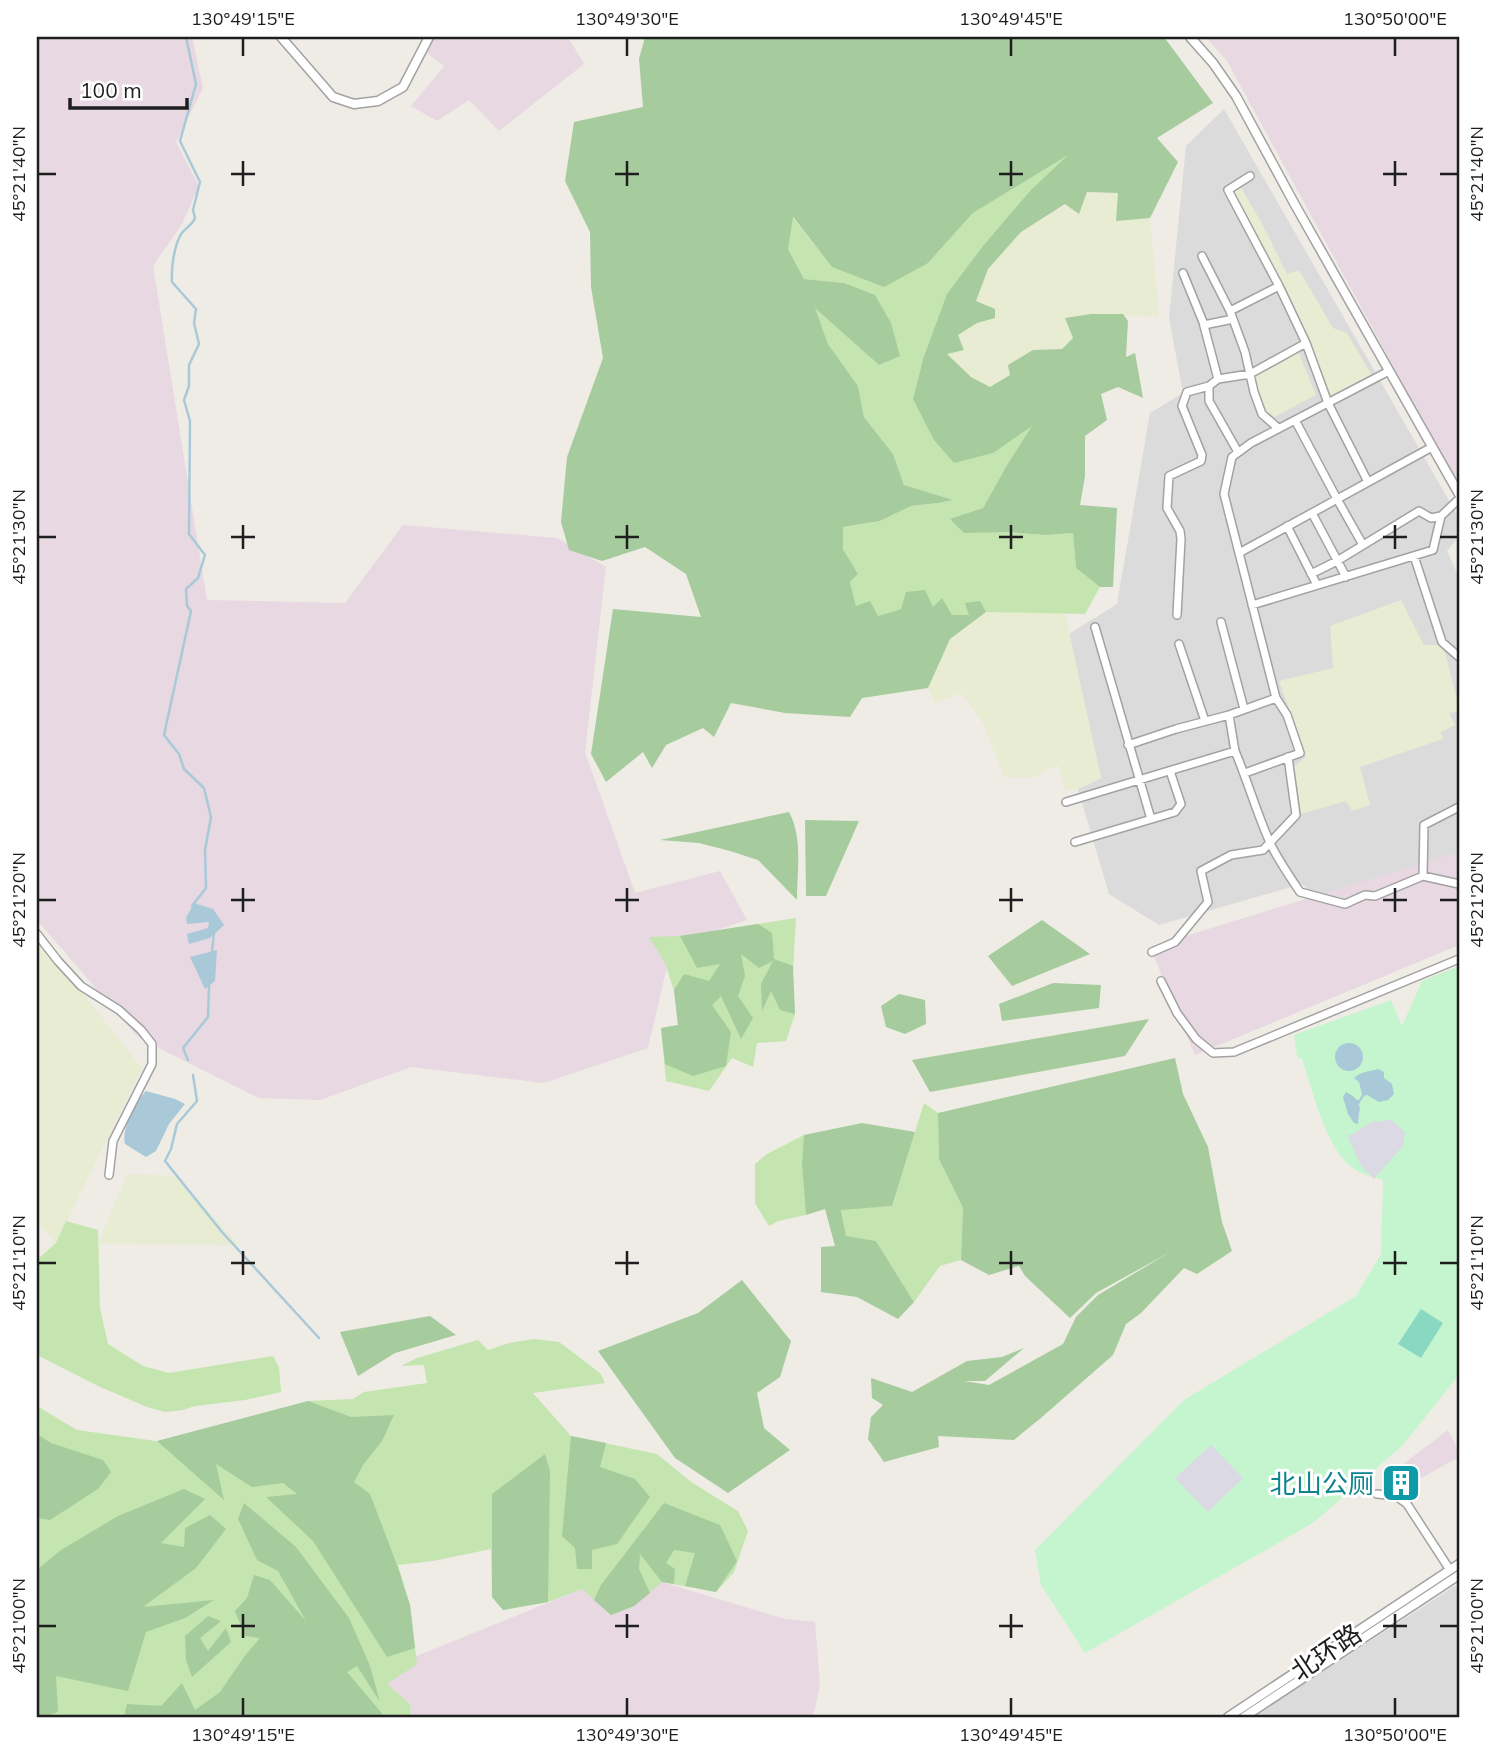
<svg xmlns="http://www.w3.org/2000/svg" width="1496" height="1754" font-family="Mulish,'Noto Sans SC',sans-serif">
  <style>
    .residential { fill: #dcdbdb }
    .industrial { fill: #e7d8e2 }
    .farmland { fill: #e7ecd2 }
    .grass { fill: #c4e5af }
    .forest { fill: #a6cb9d }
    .park { fill: #c5f5ce }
    .pitch { fill: #89d8c1 }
    .plaza { fill: #dbd9e4 }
    .water { fill: #a9c9d9 }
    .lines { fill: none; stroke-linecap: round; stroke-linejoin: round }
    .stream { stroke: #a9c9d9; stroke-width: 2.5 }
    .minor-casing { stroke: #a2a2a2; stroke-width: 10 }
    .tertiary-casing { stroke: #a2a2a2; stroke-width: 11 }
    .minor { stroke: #fff; stroke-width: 7 }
    .tertiary { stroke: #fff; stroke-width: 8 }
    .ticks { fill: none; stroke: #1e1e1e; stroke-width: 2.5 }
    .labels { text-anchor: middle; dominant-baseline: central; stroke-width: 6; stroke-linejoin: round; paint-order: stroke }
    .culture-label { font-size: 26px; fill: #0d838f; stroke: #fff; text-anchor: end }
    .street-label { font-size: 26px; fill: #1e1e1e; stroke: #fff }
    .neatline { fill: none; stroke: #1e1e1e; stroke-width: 2.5 }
    .ticks-label { font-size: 18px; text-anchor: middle; fill: #1e1e1e }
  </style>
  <rect width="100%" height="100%" fill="#eeece5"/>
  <path class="residential" d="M1224 109 1459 518V536L1447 551 1459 577V859L1327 906 1302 884 1159 925 1109 894 1078 789 1101 778 1069 634 1117 604 1150 413 1183 393 1169 318 1186 146Z
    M1455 1586 1459 1592V1717H1253Z"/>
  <path class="industrial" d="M37 37H192L203 88 176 142 199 186 182 224 153 266 207 600 345 603 403 525 557 538 606 567 585 752 635 893 720 871 747 920 672 945 648 1048 544 1083 411 1067 320 1100 259 1098 139 1038 37 920Z
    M430 37H568L584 64 499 131 469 100 437 121 411 106 444 66 423 50Z
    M1206 37H1459V487L1227 61Z
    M1459 852V945L1195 1055 1150 947Z
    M1448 1430 1459 1451V1457L1412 1483 1406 1474 1394 1481 1390 1474Z
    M662 1582 785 1619 815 1622 820 1684 813 1717H411L410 1704 387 1684V1668L582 1589 612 1615Z"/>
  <path class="farmland" d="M1241 187 1267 233 1287 274 1299 270 1333 328 1347 333 1372 376 1328 399 1310 346 1232 192Z
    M1087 192 1118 193 1116 221 1150 218 1159 317 1091 314 1065 318 1073 338 1061 349 1033 350 1010 375 990 387 971 377 947 354 964 349 958 335 977 323 995 318 976 302 988 269 1021 232Z
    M1298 351 1316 395 1274 417 1264 409 1253 377Z
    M1401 600 1424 645H1443L1459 707V711L1449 713 1455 725 1441 732 1443 739 1360 767 1370 805 1352 811 1346 801 1301 814 1294 767 1306 756 1279 681 1333 668 1330 626Z
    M986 612 1065 613 1101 778 1078 789 1065 790 1059 765 1031 778 1004 777 983 723 961 693 935 703 928 688 950 639Z
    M37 932 88 1000 142 1068 56 1243 37 1221Z
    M127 1174 176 1176 239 1245 98 1244Z"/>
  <path class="grass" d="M1072 152 1031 191 982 247 948 294 923 359 913 399 1034 424 1007 465 983 508 950 520 1007 532 1045 535 1073 533 1076 568 1100 587 1085 614 986 612 979 601 969 615H952L933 608 901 609 878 616 856 607 850 582 858 574 843 549V527L880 521 911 506 938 503 952 500 904 485 893 454 864 417 858 386 828 344 814 306 879 365 900 355 844 283 804 279 788 249 792 217 832 267 928 263 973 213Z
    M796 918 792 989 795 1014 786 1041 757 1043 753 1067 732 1058 709 1091 666 1081 661 1028 678 1025 674 991 665 963 649 937 680 936Z
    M924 1103 938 1113 939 1159 963 1208 961 1260 940 1266 914 1302 876 1241 846 1237 841 1209 892 1206Z
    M804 1135 806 1215 778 1221 769 1226 755 1203V1164L767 1154Z
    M66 1221 98 1230 100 1308 108 1344 143 1366 169 1373 273 1356 279 1367 281 1392 245 1400 195 1406 183 1410 165 1412 147 1407 98 1386 37 1355V1260L56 1243Z
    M534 1339 559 1342 600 1373 605 1383 533 1393 571 1436 657 1454 691 1482 738 1511 748 1531 734 1572 716 1592 662 1582 634 1606 611 1615 582 1589 548 1602 503 1610 492 1597 491 1549 433 1561 398 1565 410 1605 417 1664 387 1684 410 1704 411 1717H37V1406L77 1430 192 1446 308 1401 353 1399 364 1392 427 1383 424 1365 401 1366 417 1358 478 1340 488 1350 509 1343Z"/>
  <path class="forest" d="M645 37H1164L1213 103 1157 138 1178 162 1150 218 1116 221 1118 193 1087 192 1079 214 1065 204 1021 232 988 269 976 301 995 309V318L977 323 958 335 964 350 947 354 971 377 990 387 1010 375 1008 365 1033 350 1062 349 1073 338 1065 318 1091 314H1123L1128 321 1126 357 1135 353 1143 398 1118 387 1101 394 1107 420 1085 436V476L1080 505 1117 508 1113 587H1100L1076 568 1073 533 1045 535 1007 532 964 533 950 519 983 508 1007 465 1032 426 993 453 954 463 934 440 913 399 923 359 947 294 982 247 1031 190 1068 155 973 213 928 263 884 287 832 267 793 217 788 249 804 279 844 283 875 295 891 323 900 356 879 365 815 308 828 344 858 386 864 417 893 454 904 485 953 500 938 503 911 506 880 521 843 527V549L858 574 850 582 856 606 870 601 878 616 901 609 906 592 925 590 933 607 942 598 952 615H969L965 603 980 601 986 612 950 639 928 688 862 698 850 717 785 713 731 703 714 737 703 728 666 745 652 768 643 752 606 782 591 754 613 609 701 617 686 574 645 547 602 561 569 550 561 522 567 457 603 358 591 287 590 232 565 181 574 122 643 107 639 59Z
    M789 812C803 838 797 871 797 900L758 860 730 851 699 843 660 840Z
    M805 820 859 821 826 896H806Z
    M1042 920 1090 954 1012 986 988 956Z
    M758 924 772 933 774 959 793 966 795 1014 780 1010 771 991 762 1011 761 984 773 961 759 968 741 954 745 976 738 996 753 1018 741 1039 721 996 712 1005 731 1032 726 1066 693 1076 665 1064 661 1028 678 1025 674 990 684 974 709 981 720 964 697 968 680 936Z
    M1053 983 1101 985 1099 1008 1002 1021 999 1004Z
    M899 994 925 1000 926 1024 905 1034 886 1027 881 1006Z
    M1149 1019 1125 1056 930 1092 912 1060Z
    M1175 1058 1183 1094 1208 1147 1222 1222 1232 1251 1197 1274 1184 1268 1141 1313 1126 1324 1113 1355 1042 1417 1014 1440 938 1436 939 1447 884 1462 868 1439 871 1417 883 1405 872 1398 871 1378 912 1392 967 1361 1002 1357 1024 1348 985 1381H964L989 1385 1063 1344 1076 1317 1098 1295 1172 1251 1096 1293 1070 1318 1025 1276 1019 1266 989 1275 961 1260 963 1208 939 1159 938 1113Z
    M862 1123 915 1132 892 1206 841 1210 846 1236 876 1241 914 1302 898 1319 857 1297 821 1292V1247L835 1246 825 1209 806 1215 802 1163 804 1135Z
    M742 1280 791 1341 780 1377 757 1393 764 1428 790 1450 728 1493 675 1458 598 1351 698 1313Z
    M430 1316 456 1335 395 1353 358 1376 340 1332Z
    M308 1401 351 1417 394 1415 382 1441 363 1465 354 1482 370 1494 397 1565 410 1605 415 1648 387 1657 313 1541 266 1497 297 1494 283 1483 252 1487 216 1464 224 1500 157 1441Z
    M37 1434 51 1443 103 1460 111 1472 98 1489 50 1520 37 1518Z
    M571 1436 606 1443 600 1467 635 1479 650 1497 617 1544 592 1550V1569H577L575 1548 562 1536Z
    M545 1454 550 1471 548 1602 503 1610 492 1597V1494Z
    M184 1489 205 1499 161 1543 184 1547 185 1528 210 1515 226 1529 196 1568 143 1607 214 1600 185 1618 146 1632 128 1691 56 1676 58 1712 44 1717H37V1570L61 1550 118 1516Z
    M244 1503 296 1547 349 1618 370 1666 380 1702 357 1666 347 1672 385 1717H124L127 1704 161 1706 182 1683 195 1710 220 1692 244 1657 260 1638 245 1636 235 1611 247 1598 254 1575 270 1580 306 1621 278 1571 257 1560 238 1519Z
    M664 1503 720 1525 737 1561 716 1592 685 1586 695 1553 674 1550 666 1563 675 1569 674 1584 662 1582 640 1554 639 1569 650 1593 634 1606 611 1615 594 1600 601 1585Z
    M208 1616 221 1621 200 1638 208 1651 226 1628 231 1642 192 1677 186 1660 185 1636Z"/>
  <path class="park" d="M1459 966V1375L1402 1446 1313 1523 1085 1653 1041 1585 1035 1550 1184 1400 1356 1296 1381 1254 1383 1180C1374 1177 1361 1174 1353 1168 1325 1148 1313 1091 1302 1059L1297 1057 1294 1035 1391 1000 1402 1026 1422 981Z"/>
  <path class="pitch" d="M1421 1309 1443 1323 1421 1358 1398 1344Z"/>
  <path class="plaza" d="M1390 1119 1405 1132 1403 1146 1374 1179 1361 1166 1347 1135H1351L1373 1121 1379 1122Z
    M1211 1445 1243 1478 1208 1512 1175 1478Z"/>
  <path class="water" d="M194 903 213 909 224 925 210 938 189 944 187 934 208 928 209 922 187 924 186 918Z
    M217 950 215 981 205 989 190 957Z
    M1335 1057a14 14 0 1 1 28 0a14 14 0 1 1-28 0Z
    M1378 1069 1384 1072V1078L1392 1084 1394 1094 1388 1100 1379 1102 1367 1095 1364 1096 1359 1104 1360 1110 1359 1112 1358 1124 1354 1123 1348 1114 1343 1097 1346 1092 1353 1096 1357 1100H1359L1362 1095 1359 1082 1354 1078C1361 1071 1369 1072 1378 1069Z
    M146 1091 175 1099 185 1104 169 1124 156 1151 146 1157 125 1144C121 1130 136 1101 146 1091Z"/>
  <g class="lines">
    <path class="stream" d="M186 37 196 84 180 141 200 182 193 210 195 218C192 226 184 228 180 236 174 248 171 268 172 282L196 309 194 323 199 344 189 365V386L184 400 190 421 189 534 205 555 198 578 186 589 187 606 191 611 164 735 179 754 184 769 204 788 211 817 205 850 206 888 192 906 195 908
      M212 953 214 932
      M188 1060 183 1048 208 1017 209 984
      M193 1075 197 1101 177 1124 171 1149 165 1161 222 1232 319 1338"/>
    <g class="minor-casing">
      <path id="minor" d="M1202 256 1230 311 1245 352 1254 392 1262 414 1278 428
        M1183 273 1203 322 1218 379 1209 386V401L1238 452
        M1279 286 1306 343 1328 403 1368 482
        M1230 311 1279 286 1228 190 1250 176
        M1204 325 1233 319
        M1218 379 1250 374 1306 343
        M1295 420 1337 499 1363 545
        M1312 513 1346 577
        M1287 526 1317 585
        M1239 553 1432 447
        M1414 556 1442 642 1459 657
        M1311 574 1337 561 1419 511 1431 518 1441 516
        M1252 605 1433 550 1441 516 1459 499
        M1177 615 1181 539 1180 531 1167 508 1169 476 1201 461 1202 455 1182 406 1187 392 1209 386
        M1221 622 1244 709
        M1095 627 1151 819
        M1179 644 1205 721
        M1128 745 1176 729 1229 715
        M1235 751C1248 782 1257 814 1271 845 1279 861 1290 877 1300 892L1345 904 1365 895 1375 896 1423 876 1459 884
        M1245 773 1300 753 1287 715 1276 698
        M1066 802 1235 751 1229 715 1276 698 1224 494 1232 457 1251 443 1389 371
        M1075 842 1175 812 1181 804 1170 771
        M1423 876 1424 825 1459 807
        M37 934 58 961 81 986 119 1010 141 1030 152 1044V1064L113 1141 109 1175
        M1152 952 1175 942 1208 902 1201 871 1231 855 1263 850 1296 815 1288 757
        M1161 981 1177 1013 1196 1039 1213 1053 1234 1052 1459 959
        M1377 1494 1396 1496 1407 1504 1450 1570"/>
    </g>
    <g class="tertiary-casing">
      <path id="tertiary" d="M281 37 333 97 354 104 378 101 403 87 429 37
        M1190 37 1213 63 1236 96 1294 203 1459 494
        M1228 1717 1459 1564
        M1244 1717 1459 1575"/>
    </g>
    <use href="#minor" class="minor"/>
    <use href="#tertiary" class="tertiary"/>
  </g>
  <path class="ticks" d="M243 38V56M627 38V56M1011 38V56M1395 38V56M243 161V186M627 161V186M1011 161V186M1395 161V186M38 174H56M231 174H255M615 174H639M999 174H1023M1383 174H1407M1440 174H1458M243 525V549M627 525V549M1011 525V549M1395 525V549M38 537H56M231 537H255M615 537H639M999 537H1023M1383 537H1407M1440 537H1458M243 888V912M627 888V912M1011 888V912M1395 888V912M38 900H56M231 900H255M615 900H639M999 900H1023M1383 900H1407M1440 900H1458M243 1251V1275M627 1251V1275M1011 1251V1275M1395 1251V1275M38 1263H56M231 1263H255M615 1263H639M999 1263H1023M1383 1263H1407M1440 1263H1458M243 1614V1638M627 1614V1638M1011 1614V1638M1395 1614V1638M38 1626H56M231 1626H255M615 1626H639M999 1626H1023M1383 1626H1407M1440 1626H1458M243 1698V1716M627 1698V1716M1011 1698V1716M1395 1698V1716"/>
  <defs>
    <g id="building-square" transform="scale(2.0125)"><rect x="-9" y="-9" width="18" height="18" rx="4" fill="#0f9aa8" stroke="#fff"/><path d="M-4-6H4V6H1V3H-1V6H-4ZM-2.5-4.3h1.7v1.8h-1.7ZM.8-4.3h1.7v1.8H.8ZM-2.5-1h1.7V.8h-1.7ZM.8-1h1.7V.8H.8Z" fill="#fff"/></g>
  </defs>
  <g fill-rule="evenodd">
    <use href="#building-square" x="1401" y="1483"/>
  </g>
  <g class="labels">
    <g class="culture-label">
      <text x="1374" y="1483">北山公厕</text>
    </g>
    <g class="street-label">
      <text transform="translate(1326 1652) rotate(-34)">北环路</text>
    </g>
  </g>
  <rect width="1496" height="1754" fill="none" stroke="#ffffff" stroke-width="77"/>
  <path d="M70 98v10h117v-10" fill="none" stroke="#1e1e1e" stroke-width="3.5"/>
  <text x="80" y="98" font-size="21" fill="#1e1e1e" stroke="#ffffff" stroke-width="5" paint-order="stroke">100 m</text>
  <rect x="38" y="38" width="1420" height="1678" class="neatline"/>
  <g class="ticks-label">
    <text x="243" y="25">130°49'15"E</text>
    <text x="627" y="25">130°49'30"E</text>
    <text x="1011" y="25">130°49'45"E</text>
    <text x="1395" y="25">130°50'00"E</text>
    <text transform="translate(19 174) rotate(-90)" y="6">45°21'40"N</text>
    <text transform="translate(1477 174) rotate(-90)" y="6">45°21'40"N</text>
    <text transform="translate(19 537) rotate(-90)" y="6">45°21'30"N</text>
    <text transform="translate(1477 537) rotate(-90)" y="6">45°21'30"N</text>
    <text transform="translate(19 900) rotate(-90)" y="6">45°21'20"N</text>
    <text transform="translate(1477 900) rotate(-90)" y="6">45°21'20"N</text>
    <text transform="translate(19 1263) rotate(-90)" y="6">45°21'10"N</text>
    <text transform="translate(1477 1263) rotate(-90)" y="6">45°21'10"N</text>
    <text transform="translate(19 1626) rotate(-90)" y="6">45°21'00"N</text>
    <text transform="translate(1477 1626) rotate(-90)" y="6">45°21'00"N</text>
    <text x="243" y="1741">130°49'15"E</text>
    <text x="627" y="1741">130°49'30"E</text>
    <text x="1011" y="1741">130°49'45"E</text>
    <text x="1395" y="1741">130°50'00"E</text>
  </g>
</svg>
